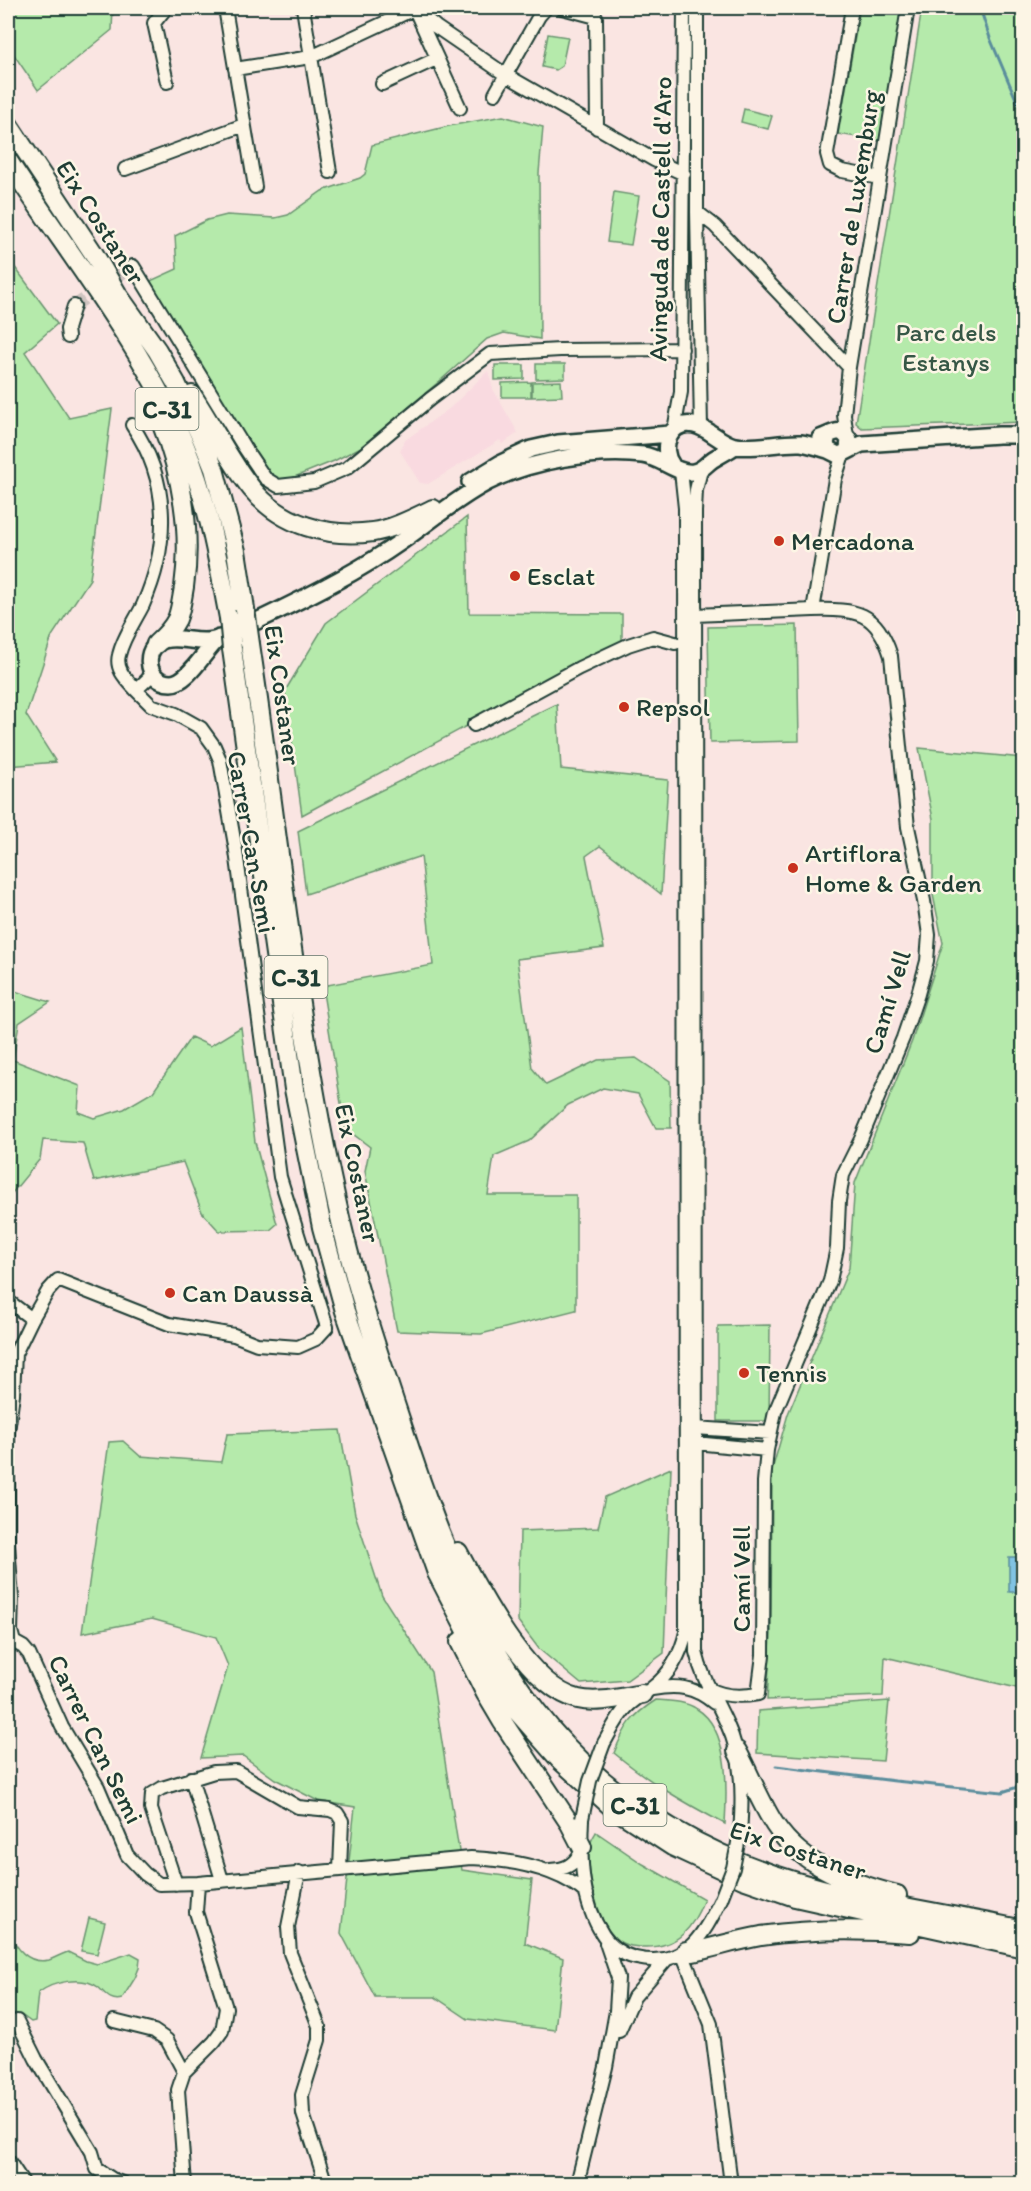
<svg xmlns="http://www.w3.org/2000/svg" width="1031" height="2191" font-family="Itim,sans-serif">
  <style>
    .built { fill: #f9dae0 }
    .green { fill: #b5eaab; stroke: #6a9470; stroke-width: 1.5 }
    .water { fill: #81c3e2; stroke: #5a8d9c; stroke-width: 1.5 }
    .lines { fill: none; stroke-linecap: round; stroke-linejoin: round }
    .stream { stroke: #5a8d9c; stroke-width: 3 }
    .minor-tunnel { stroke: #cec3bf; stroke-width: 12; stroke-dasharray: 12 6; stroke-linecap: butt }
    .minor-casing { stroke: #1f3d34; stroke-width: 16 }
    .major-casing { stroke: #1f3d34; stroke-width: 20 }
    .highway-casing { stroke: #1f3d34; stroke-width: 22 }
    .minor { stroke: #fcf5e5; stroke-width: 12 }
    .major { stroke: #fcf5e5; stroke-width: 15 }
    .highway { stroke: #fcf5e5; stroke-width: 18 }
    .minor-bridge-casing { stroke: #1f3d34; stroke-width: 16; stroke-linecap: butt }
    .highway-bridge-casing { stroke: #1f3d34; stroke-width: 22; stroke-linecap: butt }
    .minor-bridge { stroke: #fcf5e5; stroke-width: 12 }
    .highway-bridge { stroke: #fcf5e5; stroke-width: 18 }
    .poi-dot { fill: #c8321e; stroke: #fcf5e5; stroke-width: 2 }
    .labels { text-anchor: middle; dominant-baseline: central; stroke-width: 5; stroke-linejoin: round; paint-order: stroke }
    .shield { fill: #fcf5e5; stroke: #617469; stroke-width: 1.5 }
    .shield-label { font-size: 24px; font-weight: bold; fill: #1f3d34 }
    .street-label { font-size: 26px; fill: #1f3d34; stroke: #fcf5e5 }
    .park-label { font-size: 26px; fill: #365746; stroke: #fcf5e5 }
    .poi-label { font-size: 26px; fill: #1f3d34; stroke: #fcf5e5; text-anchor: start }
  </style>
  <rect width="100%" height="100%" fill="#fae5e2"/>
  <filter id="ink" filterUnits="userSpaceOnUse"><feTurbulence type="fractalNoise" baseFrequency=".0167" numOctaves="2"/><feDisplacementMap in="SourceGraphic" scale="12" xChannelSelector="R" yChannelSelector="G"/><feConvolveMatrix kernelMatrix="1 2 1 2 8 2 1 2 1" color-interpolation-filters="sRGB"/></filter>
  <g filter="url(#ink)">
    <path class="built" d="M488 371 493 389 518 433 502 444 500 440 428 484 420 483 400 451 404 441 450 408Z"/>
    <path class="green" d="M8 8H113L112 30 38 90 8 46Z
      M860 8 902 9 880 141 838 134Z
      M922 8H1023V422L862 428 856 423Z
      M548 34 568 37 562 66 556 70 542 67Z
      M744 109 772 116 768 129 741 122Z
      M503 116 543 127 539 173 540 339 504 333 487 339 441 380 361 447 334 461 287 480H273L257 469 146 283 177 269 175 236 207 220 227 215 275 218 288 215 322 191 360 178 365 174 372 145 449 126Z
      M614 192 639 196 631 245 607 242Z
      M8 258 57 324 25 352 69 418 112 409 90 579 52 636 26 715 56 762 8 766Z
      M536 364H565V378L536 379Z
      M495 365H524V379L495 380Z
      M561 381 562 396 532 397V382Z
      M531 382V397H502V383Z
      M467 517 469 613 622 614V642L302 815 285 691 326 623Z
      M797 625 799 741 710 743 708 627Z
      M557 704 561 769 668 780 661 894 600 846 586 856 604 948 517 959 532 1068 546 1085 598 1060 636 1058 670 1081 671 1128H656L638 1094 603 1088 568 1105 529 1141 494 1156 488 1195H576V1310L481 1334 397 1331 365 1171 370 1147 345 1128 322 986 433 965 421 856 306 894 298 831Z
      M919 748 1023 758 1024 1662 1017 1688 885 1657 883 1696 767 1700 771 1634 772 1470 788 1414 849 1268 855 1183 912 1041 943 943 933 895V819Z
      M8 989 50 1002 19 1023 13 1060 80 1086 78 1112 94 1118 124 1109 153 1092 191 1037 210 1046 241 1027 255 1142 277 1224 270 1230 219 1231 202 1212 183 1162 94 1181 83 1143 43 1140 40 1159 8 1198Z
      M770 1325 769 1421H718V1326Z
      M340 1430 355 1514 382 1596 431 1672 462 1870 532 1880 525 1943 563 1958 555 2030 468 2019 435 1997H375L341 1933 355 1807 318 1801 275 1779 243 1756 201 1758 228 1666 216 1637 152 1619 82 1633 109 1442 123 1441 140 1456 221 1462 227 1434Z
      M671 1468 664 1653 627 1680 581 1684 539 1649 518 1621 520 1531 598 1528 605 1497Z
      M656 1700C671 1701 685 1701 697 1709 730 1729 727 1791 725 1824 685 1803 649 1782 614 1753 625 1726 631 1716 656 1700Z
      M889 1701 883 1761 757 1753 758 1711Z
      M596 1832 643 1864 704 1899C693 1928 678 1948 644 1947 638 1947 628 1946 622 1943 598 1931 585 1869 590 1845 591 1840 594 1836 596 1832Z
      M89 1918 105 1922 97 1954 81 1951Z
      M8 1931C16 1947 27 1965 49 1960 55 1958 61 1954 68 1952L86 1961 97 1964 131 1953 140 1958 139 1968 135 1978 122 1999C110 2002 106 1994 98 1987 82 1975 52 1982 38 1993L35 2021 31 2022 20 2014 8 2013Z"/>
    <path class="water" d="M1009 1557H1023V1592H1009Z"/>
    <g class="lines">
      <path class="stream" d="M980 8 990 38 1024 118
        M776 1766 895 1781 1002 1792 1024 1785"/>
      <path class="minor-tunnel" d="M74 306 133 266"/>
      <g class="minor-casing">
        <path id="minor" d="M166 8 154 23 167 82
          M225 8 255 187
          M303 8 330 172
          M413 8 436 27 506 75 654 160 684 174
          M562 8 596 17 597 128
          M697 8V212L701 428
          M852 8 827 154 830 165 842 171 880 178
          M416 12 460 108
          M235 69 311 57 416 8
          M382 84 436 59
          M495 94 539 16 546 8
          M125 169 244 125
          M697 212 715 226 849 367
          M133 266 244 447 265 478 278 486 314 482 347 468 430 399 490 354 560 350 682 349
          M68 337 67 329 74 306
          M132 425C170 481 170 544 143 605 135 621 123 637 119 655 115 670 127 680 136 690L153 674
          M674 430 681 392 684 8
          M847 436 844 415 849 367 908 8
          M701 470 696 490 695 512 696 1652C702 1679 716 1699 727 1724 743 1758 743 1796 740 1833
          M695 615 813 610
          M136 690 151 705 176 714 201 728 214 746 220 760 236 851 280 1177 327 1327 316 1339 298 1347 257 1344 234 1335 169 1324 58 1280 48 1291 32 1319 15 1354 13 1394 8 1432V1544L12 1598 11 1631 14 1642 23 1647 29 1654 62 1727 98 1787 127 1855 145 1874 159 1884 198 1883 471 1858C511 1860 557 1867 587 1894
          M474 725 579 668 628 645 653 637 675 643
          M8 1301 32 1319
          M695 1428 770 1433
          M695 1443 767 1450
          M708 1688C723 1697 741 1697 758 1694L763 1655 764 1482 767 1450 775 1412 830 1281 837 1248 839 1201 843 1175 861 1139 903 1038 918 994 927 961 929 935 924 901 908 827 891 656C877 611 856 609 813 610L835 479 843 454
          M652 1689C677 1685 694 1686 714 1703
          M604 1743C611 1731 617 1717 627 1707 635 1699 645 1694 653 1687 671 1673 681 1654 686 1632L685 508 681 471
          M191 1778 222 1880
          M582 1819C580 1858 581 1902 603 1935 611 1947 622 1955 636 1958 684 1969 703 1937 721 1899
          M550 1870C566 1869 572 1866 581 1853
          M299 1872 288 1927 290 1953 319 2026V2040L302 2095 303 2114 326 2184
          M176 1884 151 1809 152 1794 162 1788 214 1772 236 1771 298 1807 330 1810 337 1813 342 1821 340 1869
          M682 1953 711 2024 731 2184
          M17 2021 36 2059 92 2152 97 2169 112 2179 124 2184
          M114 2021 154 2031 167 2040 184 2072
          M619 2031 634 1997 666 1960
          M8 2160 24 2184
          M185 2184 178 2090 184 2072 214 2042 222 2031 226 2008 196 1912 198 1883
          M577 2184 606 2067 616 2011 618 1978 606 1943"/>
      </g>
      <g class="major-casing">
        <path id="major" d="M828 436 826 443 828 450 838 455C844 454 854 447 862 444L999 435H1024
          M820 438C828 436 834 430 842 432L849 439 848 449
          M672 465C659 448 670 420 694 425 709 428 720 443 735 446 756 449 779 442 801 443 810 444 819 448 828 450
          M470 482 501 463 531 449 558 443 670 434
          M219 638C205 650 188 683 171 683 144 683 141 642 169 639 184 637 198 644 214 640 229 636 245 627 259 620 308 597 358 572 402 541 431 521 457 498 488 482 530 461 596 449 643 455 660 457 678 475 693 472 702 471 705 465 712 460 719 455 727 452 735 446"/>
      </g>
      <g class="highway-casing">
        <path id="highway" d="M8 124 94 254 118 295 157 350 176 383 202 439 214 469 236 551 245 609
          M8 161C68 254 141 343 185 446 208 501 218 560 229 618
          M192 395C213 426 229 461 252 489 281 525 328 538 373 532 393 529 414 518 433 509
          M156 644C164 637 172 629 177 619 181 609 182 598 184 587 192 532 182 474 161 422
          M250 644C279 837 297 1032 341 1222 357 1290 379 1356 401 1422 448 1568 508 1724 644 1811 676 1832 711 1851 747 1865 836 1900 931 1910 1024 1930
          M232 649 294 1089 322 1227 345 1311 437 1573 478 1652 508 1701 560 1760 612 1807 672 1846 743 1879 795 1897 1024 1948
          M458 1552C481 1595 528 1687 578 1699 598 1704 623 1697 642 1694
          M460 1642 486 1694 502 1721 570 1824 582 1847
          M737 1751C750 1775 760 1802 775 1825 803 1867 851 1883 897 1895
          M686 1951 693 1952C716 1947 738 1940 761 1936 811 1929 860 1929 910 1933"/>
      </g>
      <use href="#minor" class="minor"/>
      <use href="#major" class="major"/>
      <use href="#highway" class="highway"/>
      <g class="minor-bridge-casing">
        <path id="minor-bridge" d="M582 1819 590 1781 604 1743
          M721 1899 733 1868 740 1833"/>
      </g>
      <g class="highway-bridge-casing">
        <path id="highway-bridge" d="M245 609 250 644
          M229 618 232 649"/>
      </g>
      <use href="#minor-bridge" class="minor-bridge"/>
      <use href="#highway-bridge" class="highway-bridge"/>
    </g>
  </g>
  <g class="poi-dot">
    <circle cx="779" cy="541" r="6"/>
    <circle cx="515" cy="576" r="6"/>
    <circle cx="624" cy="707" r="6"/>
    <circle cx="793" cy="868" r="6"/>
    <circle cx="170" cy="1293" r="6"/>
    <circle cx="744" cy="1373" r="6"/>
  </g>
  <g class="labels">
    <g class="shield">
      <rect x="135.5" y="388" width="63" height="42" rx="4.5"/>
      <rect x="264.5" y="956" width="63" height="42" rx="4.5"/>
      <rect x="603.5" y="1784" width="63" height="42" rx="4.5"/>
    </g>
    <g class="shield-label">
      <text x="167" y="409">C-31</text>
      <text x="296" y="977">C-31</text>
      <text x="635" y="1805">C-31</text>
    </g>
    <g class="street-label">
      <text transform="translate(853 207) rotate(-81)">Carrer de Luxemburg</text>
      <text transform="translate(660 219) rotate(-89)">Avinguda de Castell d'Aro</text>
      <text transform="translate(101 222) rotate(57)">Eix Costaner</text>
      <text transform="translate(283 695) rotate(82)">Eix Costaner</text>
      <text transform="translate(252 842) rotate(80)">Carrer Can Semi</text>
      <text transform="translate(887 1002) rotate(-73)">Camí Vell</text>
      <text transform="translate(358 1173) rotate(78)">Eix Costaner</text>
      <text transform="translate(741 1579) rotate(-90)">Camí Vell</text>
      <text transform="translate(96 1739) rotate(64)">Carrer Can Semi</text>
      <text transform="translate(798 1850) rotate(18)">Eix Costaner</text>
    </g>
    <g class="park-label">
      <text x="946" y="332">Parc dels<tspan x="946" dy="30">Estanys</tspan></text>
    </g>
    <g class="poi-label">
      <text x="791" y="541">Mercadona</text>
      <text x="527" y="576">Esclat</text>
      <text x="636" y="707">Repsol</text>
      <text x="805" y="853">Artiflora<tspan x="805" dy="30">Home &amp; Garden</tspan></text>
      <text x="182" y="1293">Can Daussà</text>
      <text x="756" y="1373">Tennis</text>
    </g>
  </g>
  <rect width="1031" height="2191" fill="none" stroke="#fcf5e5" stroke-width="30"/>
  <rect x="15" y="15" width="1001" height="2161" fill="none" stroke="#1f3d34" stroke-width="2" filter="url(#ink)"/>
</svg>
